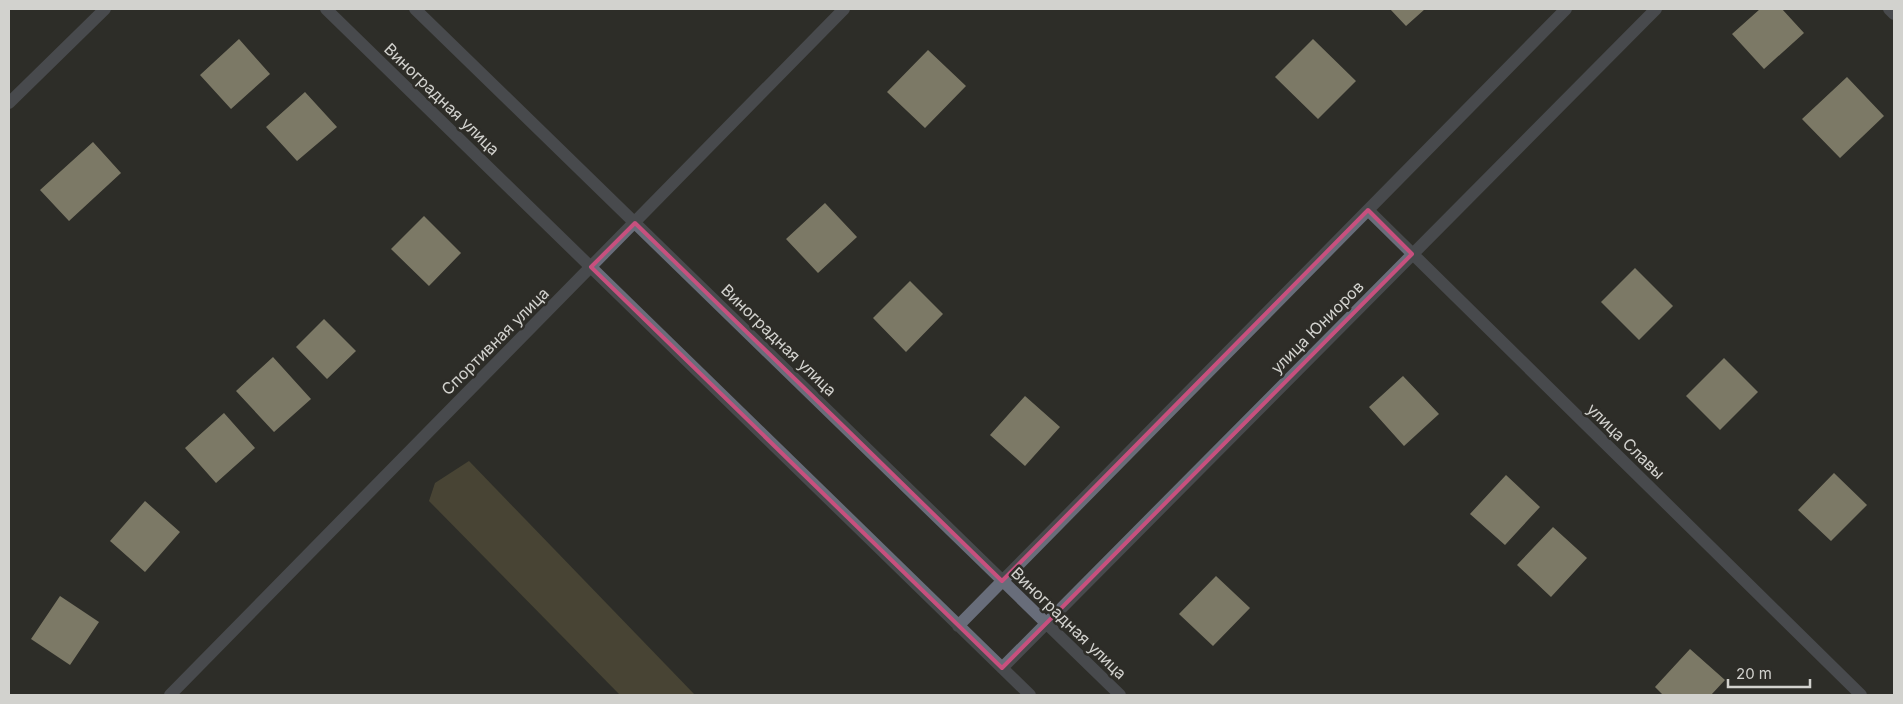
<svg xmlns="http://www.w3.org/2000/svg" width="1903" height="704" font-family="Inter,sans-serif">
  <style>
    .forest { fill: #686143 }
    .building { fill: #dcd5b2 }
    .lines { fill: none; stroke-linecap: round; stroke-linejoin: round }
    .minor { stroke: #686d7a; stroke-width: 12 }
    .marked { fill: none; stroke: #c7507e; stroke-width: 4; stroke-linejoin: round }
    .labels { text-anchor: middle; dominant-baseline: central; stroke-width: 5; stroke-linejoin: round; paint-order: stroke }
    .street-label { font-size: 16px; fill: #d2d2ce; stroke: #2e2d28 }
  </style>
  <rect width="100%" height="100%" fill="#2e2d28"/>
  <path class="forest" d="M469 461 695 695H620L429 501 435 483Z"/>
  <path class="building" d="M1390 9H1425L1406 26Z
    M1760 9H1782L1804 33 1764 69 1732 34Z
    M239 39 270 74 231 109 200 75Z
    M1313 39 1356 81 1318 119 1275 77Z
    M928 50 966 86 925 128 887 92Z
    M1847 77 1884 116 1840 158 1802 119Z
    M305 92 337 127 297 161 266 127Z
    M93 142 121 173 69 221 40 190Z
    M825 203 857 237 818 273 786 239Z
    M424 216 461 253 429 286 391 249Z
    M1635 268 1673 306 1639 340 1601 302Z
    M910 281 943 314 906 352 873 318Z
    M324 319 356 351 327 379 296 347Z
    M273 357 311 399 274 432 236 391Z
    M1724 358 1758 392 1720 430 1686 396Z
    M1403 376 1439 414 1404 446 1369 407Z
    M1025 396 1060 427 1025 466 990 435Z
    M224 413 255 448 216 483 185 448Z
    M1834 473 1867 505 1831 541 1798 510Z
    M1506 475 1540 507 1505 545 1470 514Z
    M145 501 180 532 145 572 110 541Z
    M1553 527 1587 558 1551 597 1517 565Z
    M1216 576 1250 608 1213 646 1179 614Z
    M60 596 99 622 70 665 31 639Z
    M1690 649 1725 680 1711 695H1663L1655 687Z"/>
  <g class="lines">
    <path class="minor" d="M326 9 1030 695
      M415 9 1120 695
      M1889 9 1894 14
      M9 103 105 9
      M1368 210 1861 695
      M958 626 1566 9
      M1002 668 1656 9
      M170 695 844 9"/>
  </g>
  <path d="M0 0H1903V704H0ZM1368 210 1412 254 1002 668 591 267 635 223 1002 581Z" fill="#2e2d28" fill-opacity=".55" fill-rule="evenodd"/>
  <path class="marked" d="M1368 210 1412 254 1002 668 591 267 635 223 1002 581Z"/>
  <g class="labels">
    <g class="street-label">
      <text transform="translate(442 99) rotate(44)">Виноградная улица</text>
      <text transform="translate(1317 327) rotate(-45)">улица Юниоров</text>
      <text transform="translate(779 340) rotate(44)">Виноградная улица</text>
      <text transform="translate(495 341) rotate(-45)">Спортивная улица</text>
      <text transform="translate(1626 441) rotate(44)">улица Славы</text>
      <text transform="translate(1069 623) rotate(44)">Виноградная улица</text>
    </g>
  </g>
  <rect width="1903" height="704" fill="none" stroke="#d2d2ce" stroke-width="20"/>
  <path d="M1728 679v8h82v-8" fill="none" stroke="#d2d2ce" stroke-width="2.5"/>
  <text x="1736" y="679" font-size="15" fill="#d2d2ce" stroke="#2e2d28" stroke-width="4" paint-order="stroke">20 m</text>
</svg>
